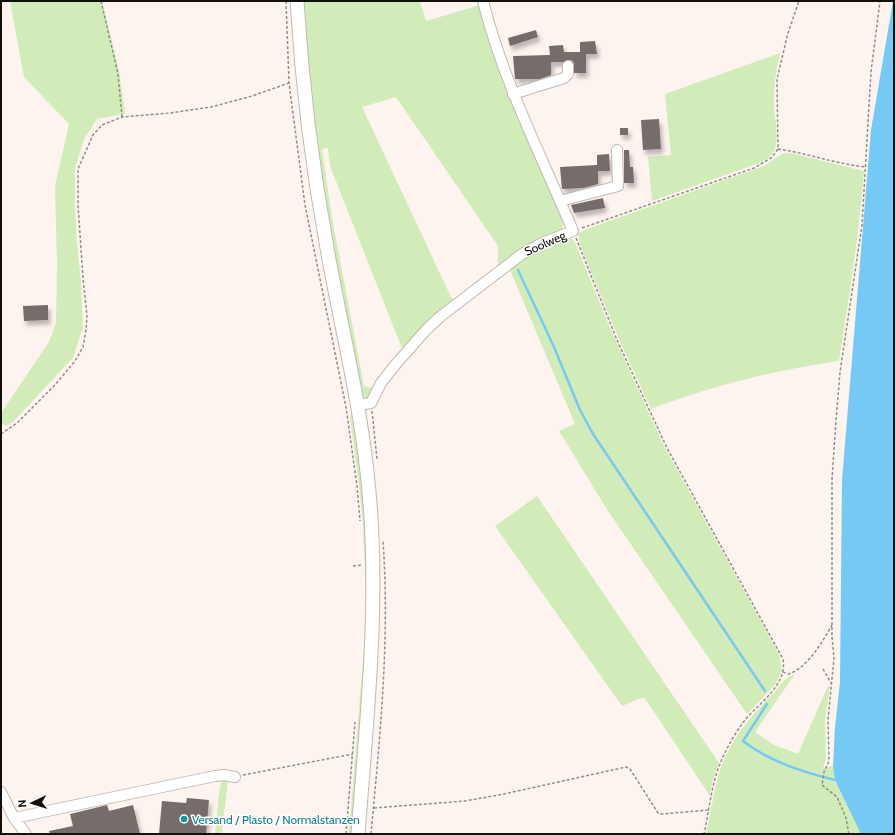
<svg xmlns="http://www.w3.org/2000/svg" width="895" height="835" font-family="Cabin,sans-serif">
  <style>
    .green { fill: #d1ecb8 }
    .water { fill: #75c9f5 }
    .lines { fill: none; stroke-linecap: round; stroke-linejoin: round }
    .stream { stroke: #75c9f5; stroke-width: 2.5 }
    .building { fill: #766d6a; filter: url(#shadow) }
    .minor-casing { stroke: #c2b9b4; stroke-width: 12 }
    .major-casing { stroke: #c2b9b4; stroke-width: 15 }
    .path { stroke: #938c88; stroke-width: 1.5; stroke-dasharray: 3 2; stroke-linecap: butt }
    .minor { stroke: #fff; stroke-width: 10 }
    .major { stroke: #fff; stroke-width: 13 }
    .culture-dot { fill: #0f9aa8; stroke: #fff; stroke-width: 1.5 }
    .labels { text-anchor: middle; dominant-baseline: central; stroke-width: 3; stroke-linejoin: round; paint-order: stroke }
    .street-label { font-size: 12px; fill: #120f0d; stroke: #fff }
    .culture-label { font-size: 12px; fill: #0d838f; stroke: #fff; text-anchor: start }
  </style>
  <defs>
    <filter id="shadow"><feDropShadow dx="2.5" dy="4.5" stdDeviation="2" flood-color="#0004"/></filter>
  </defs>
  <rect width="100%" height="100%" fill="#fef4ef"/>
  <path class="green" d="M10 1H102L119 70 125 114 97 119 84 139 75 169V205L77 244 81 282 83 327 73 358 13 422 6 426 1 422V413L49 342 56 323 57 264 55 186 69 124 24 77Z
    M302 1H420L426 21 480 5 564 221 563 228 559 233 498 267V246L396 97 362 107 451 297 454 300 403 351 330 166 328 148 322 149 332 218 364 386 374 388 370 398 362 399 330 235 317 159Z
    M780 53C776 69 774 86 774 102 774 117 780 137 774 151 770 159 759 163 751 166L652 201 648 157 671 155 665 94Z
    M791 153 864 171C859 235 849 298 839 361 775 370 711 386 651 409L618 337 580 245 578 234 584 230 764 166 782 154Z
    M569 237 574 241 576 245 611 330 664 446 779 654 782 670 776 684 747 714 608 511 559 431 575 424 510 270C530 253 545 247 569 237Z
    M351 414H354L364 485 369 601 353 834H349L364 648 366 600 363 524 359 485 350 417Z
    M537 496 719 763 712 783 710 796 644 697 622 706 495 526Z
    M795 674 755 732 774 745 798 754 828 686 830 687 825 720 826 759 823 768 833 766 834 769 894 834H706C710 815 713 796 718 777 726 746 748 718 771 696 779 688 783 678 795 674Z
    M228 780 222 834H215L218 801 221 782Z"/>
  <path class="water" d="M893 1 894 834H861L835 780 833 766 835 727 840 682 842 480 871 130Z"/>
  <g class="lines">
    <path class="stream" d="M518 270 554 347 580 410 593 434 765 691
      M767 704 743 741C770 762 803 772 835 780"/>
  </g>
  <path class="building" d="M536 30 538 37 510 46 508 38Z
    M595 41 597 54H586V73H574V63L571 60H568L564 62H551V75L540 79H515L513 56 550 55 549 46 563 45 564 52H580V42Z
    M659 119 661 149 643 150 641 120Z
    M620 128H628V135H620Z
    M624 150H629L630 167H633L634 183H624Z
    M609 154 610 171H598V184L583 188 562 189 560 167 597 165V155Z
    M603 198 605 208 574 213 571 205Z
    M48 305V320L24 321 23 306Z
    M187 798 209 800 206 834H159L162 801 186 803Z
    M107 805 109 811 133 805 140 834H50L49 831 73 826 70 814Z"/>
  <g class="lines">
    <g class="minor-casing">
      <path id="minor" d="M513 94 564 78 568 74V66
        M560 201 618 186 617 150
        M358 405 371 403 381 383 396 364 426 330 441 316 522 254 540 244 573 231C541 155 503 81 483 1
        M1 792 14 818 26 834
        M14 818 215 776 224 775 235 777"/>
    </g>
    <g class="major-casing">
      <path id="major" d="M297 1C302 84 312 166 327 248 340 323 359 396 367 472 381 593 367 714 358 834"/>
    </g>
    <path class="path" d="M101 1 118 74 122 117
      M286 1 289 83 305 205 346 407 357 486 360 521
      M778 149C807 153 836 164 866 167
      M582 228 754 168 771 158 778 149 777 79 788 33 799 1
      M576 238 617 340 667 448 783 659C788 687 756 704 742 724 730 741 720 760 715 779 710 797 708 816 704 834
      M372 411 377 459
      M1 434 17 423 54 386 75 361 83 347 86 330 87 316 83 278 78 205V169L93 135 102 125 122 117 170 113 211 107 252 96 289 83
      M353 566 362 565
      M823 669 831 683
      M783 672 788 674C807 669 823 641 832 625
      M243 775 353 754
      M374 808 465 801 504 794 626 767 630 769 658 813 661 814 709 810
      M346 834 355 722
      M371 834C380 736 390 639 383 541
      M849 834 846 818 837 797 822 785 824 772 829 761 828 720 834 658 832 637V479L836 421 840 372 862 225 871 72 880 1"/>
    <use href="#minor" class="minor"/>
    <use href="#major" class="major"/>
  </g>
  <circle class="culture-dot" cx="184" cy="819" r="4"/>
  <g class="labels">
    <g class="street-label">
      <text transform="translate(545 243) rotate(-24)">Soolweg</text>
    </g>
    <g class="culture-label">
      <text x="192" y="819">Versand / Plasto / Normalstanzen</text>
    </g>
  </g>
  <rect width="895" height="835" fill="none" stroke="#120f0d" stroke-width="4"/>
  <g transform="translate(32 803) rotate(266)" stroke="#ffffff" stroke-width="3" paint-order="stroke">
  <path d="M0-3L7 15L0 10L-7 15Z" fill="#120f0d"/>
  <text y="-6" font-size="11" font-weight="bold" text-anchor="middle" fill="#120f0d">N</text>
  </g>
</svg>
